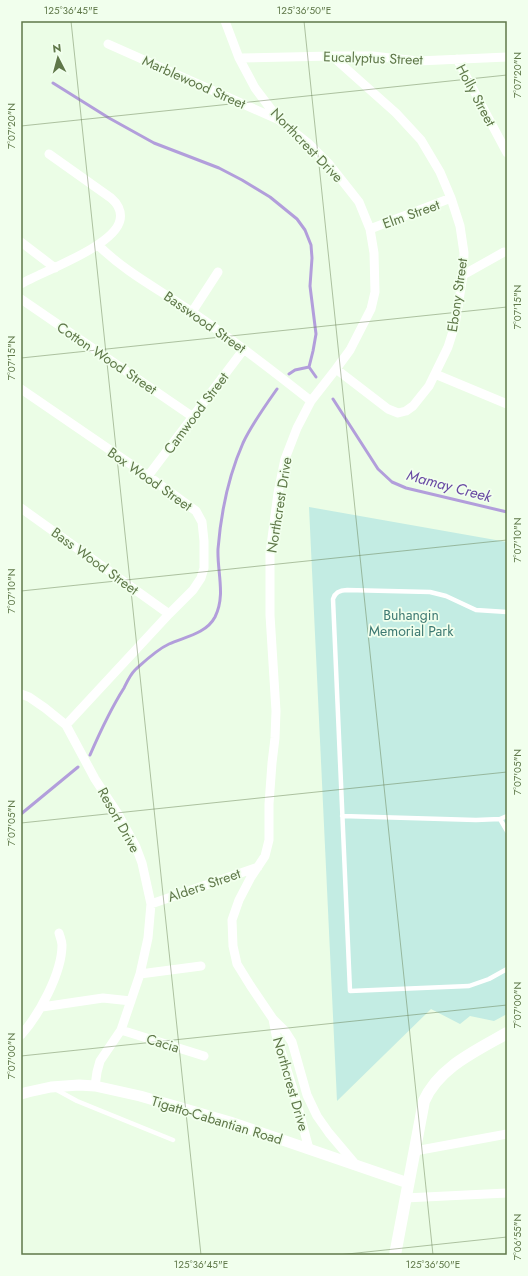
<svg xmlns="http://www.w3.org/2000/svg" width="528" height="1276" font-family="Jost,sans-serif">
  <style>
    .green { fill: #c3ece3 }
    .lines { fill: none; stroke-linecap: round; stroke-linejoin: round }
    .stream { stroke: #b29edb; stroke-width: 3 }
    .service { stroke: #fff; stroke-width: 4.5 }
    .minor { stroke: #fff; stroke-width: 9 }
    .tertiary { stroke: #fff; stroke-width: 11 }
    .secondary { stroke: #fff; stroke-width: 12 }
    .ticks { fill: none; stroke: #5f7849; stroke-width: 1; stroke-opacity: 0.45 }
    .labels { text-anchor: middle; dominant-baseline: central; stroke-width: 3.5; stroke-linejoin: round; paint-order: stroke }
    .street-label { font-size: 14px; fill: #5f7849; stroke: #f1ffed }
    .park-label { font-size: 14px; fill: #3d7972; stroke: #f1ffed }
    .water-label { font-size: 15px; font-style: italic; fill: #6849a3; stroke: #f1ffed }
    .neatline { fill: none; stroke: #5f7849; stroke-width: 1.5 }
    .ticks-label { font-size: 10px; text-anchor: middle; fill: #5f7849 }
  </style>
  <rect width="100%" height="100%" fill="#ebfde6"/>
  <path class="green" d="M309 507 507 542V1014L494 1021 470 1016 460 1024 431 1009 337 1101Z"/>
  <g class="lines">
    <path class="stream" d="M53 83 109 118 154 143 219 168 242 180 270 197 297 219 305 230 311 245 312 258 310 286 316 334 313 351 309 367
      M309 367 316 377
      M289 374 295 370 309 367
      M333 399 378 469 392 482 406 488 507 512
      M90 755C100 732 110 710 124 688 127 682 130 675 135 670 145 661 156 650 169 644 184 637 206 634 215 617 226 595 217 572 218 549 221 512 228 477 243 443 252 424 265 406 277 389
      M21 814 78 767"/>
    <path class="service" d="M507 612 476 610 446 596 430 592 347 590C340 590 335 592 333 599L350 991 469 986 489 979 507 969
      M342 816 476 820 500 819 507 816
      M500 819 507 831
      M55 1089 77 1101 173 1140"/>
    <path class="minor" d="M225 21 239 58 255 88 280 121 308 143 329 164 359 202 370 229 374 253 375 292 371 309 350 350 336 369 311 401 297 428 285 459 278 493 270 553V615L276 711 275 738 272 763 269 804V840L265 856 251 877 239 900 232 920 233 946 237 964 250 985 273 1019 285 1031 292 1042 307 1095 317 1116 329 1133 356 1165
      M108 44 279 120
      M332 56 396 113 421 140 440 172 451 198 460 226 464 253 463 275 455 325 448 347 429 386 413 406 406 411 398 413 388 409 336 369
      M239 58 332 56H372L418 61 507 57
      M457 59 507 153
      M370 229 451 198
      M21 242 55 268
      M98 245C125 272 160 290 192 312 233 340 272 370 311 401
      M463 275 504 252
      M21 284C43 271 115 246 120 220 122 211 117 203 111 198L49 154
      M21 299 193 417
      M192 312 218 272
      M435 374 507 404
      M21 389 148 476 196 511 202 522 204 541V568L201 578 193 590 169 614 66 725
      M148 476 244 349
      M21 508 169 614
      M21 694 29 697 45 708 66 725 95 779 118 814 136 847 142 863 151 904 148 938 140 974 121 1030 100 1061 97 1072 95 1086
      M151 904 258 867
      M140 974 201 966
      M42 1007 103 998 131 1001
      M273 1019 276 1035 293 1089 309 1149
      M121 1030 204 1056
      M21 1035C39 1015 62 973 62 945 62 941 60 937 59 933
      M415 1151 507 1134
      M405 1198 507 1193"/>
    <path class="tertiary" d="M21 1094 28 1092 51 1087 79 1085 95 1086 140 1096 230 1122 408 1183"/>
    <path class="secondary" d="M395 1255 424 1101C439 1067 476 1051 507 1033"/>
  </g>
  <path class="ticks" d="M71 21 201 1255M304 21 433 1255M21 126 507 75M21 358 507 307M21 591 507 540M21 823 507 772M21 1056 507 1005M338 1255 507 1237"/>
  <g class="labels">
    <g class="street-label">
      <text transform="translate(373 58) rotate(2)">Eucalyptus Street</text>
      <text transform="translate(194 82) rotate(24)">Marblewood Street</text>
      <text transform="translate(476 95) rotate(62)">Holly Street</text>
      <text transform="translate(307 145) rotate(46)">Northcrest Drive</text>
      <text transform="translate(411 214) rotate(-20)">Elm Street</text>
      <text transform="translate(457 295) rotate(-82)">Ebony Street</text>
      <text transform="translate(205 322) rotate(35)">Basswood Street</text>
      <text transform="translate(107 358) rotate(34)">Cotton Wood Street</text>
      <text transform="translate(196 413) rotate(-53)">Camwood Street</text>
      <text transform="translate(150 479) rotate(35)">Box Wood Street</text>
      <text transform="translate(279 505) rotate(-81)">Northcrest Drive</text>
      <text transform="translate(95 561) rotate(36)">Bass Wood Street</text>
      <text transform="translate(119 820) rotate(61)">Resort Drive</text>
      <text transform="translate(204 885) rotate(-19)">Alders Street</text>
      <text transform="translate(163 1043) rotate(17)">Cacia</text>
      <text transform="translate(291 1084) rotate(74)">Northcrest Drive</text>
      <text transform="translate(217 1120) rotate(17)">Tigatto-Cabantian Road</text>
    </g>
    <g class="park-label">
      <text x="411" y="615">Buhangin<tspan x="411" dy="16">Memorial Park</tspan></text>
    </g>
    <g class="water-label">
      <text transform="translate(449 486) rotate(15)">Mamay Creek</text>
    </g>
  </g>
  <rect width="528" height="1276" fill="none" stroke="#f1ffed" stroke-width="44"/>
  <g transform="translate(58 58) rotate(354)" stroke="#f1ffed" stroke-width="3" paint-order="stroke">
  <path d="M0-3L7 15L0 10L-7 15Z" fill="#5f7849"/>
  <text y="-6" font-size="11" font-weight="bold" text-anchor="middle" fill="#5f7849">N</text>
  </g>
  <rect x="22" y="22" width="484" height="1232" class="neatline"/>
  <g class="ticks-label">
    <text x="71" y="14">125°36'45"E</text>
    <text x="304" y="14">125°36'50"E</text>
    <text transform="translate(517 75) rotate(-90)" y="4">7°07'20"N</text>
    <text transform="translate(11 126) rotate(-90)" y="4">7°07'20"N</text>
    <text transform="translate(517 307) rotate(-90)" y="4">7°07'15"N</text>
    <text transform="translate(11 358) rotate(-90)" y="4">7°07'15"N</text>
    <text transform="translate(517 540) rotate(-90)" y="4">7°07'10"N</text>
    <text transform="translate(11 591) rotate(-90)" y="4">7°07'10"N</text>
    <text transform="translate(517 772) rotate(-90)" y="4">7°07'05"N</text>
    <text transform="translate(11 823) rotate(-90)" y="4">7°07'05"N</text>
    <text transform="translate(517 1005) rotate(-90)" y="4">7°07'00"N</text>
    <text transform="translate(11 1056) rotate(-90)" y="4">7°07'00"N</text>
    <text transform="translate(517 1237) rotate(-90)" y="4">7°06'55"N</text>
    <text x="201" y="1268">125°36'45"E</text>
    <text x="433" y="1268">125°36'50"E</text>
  </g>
</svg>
